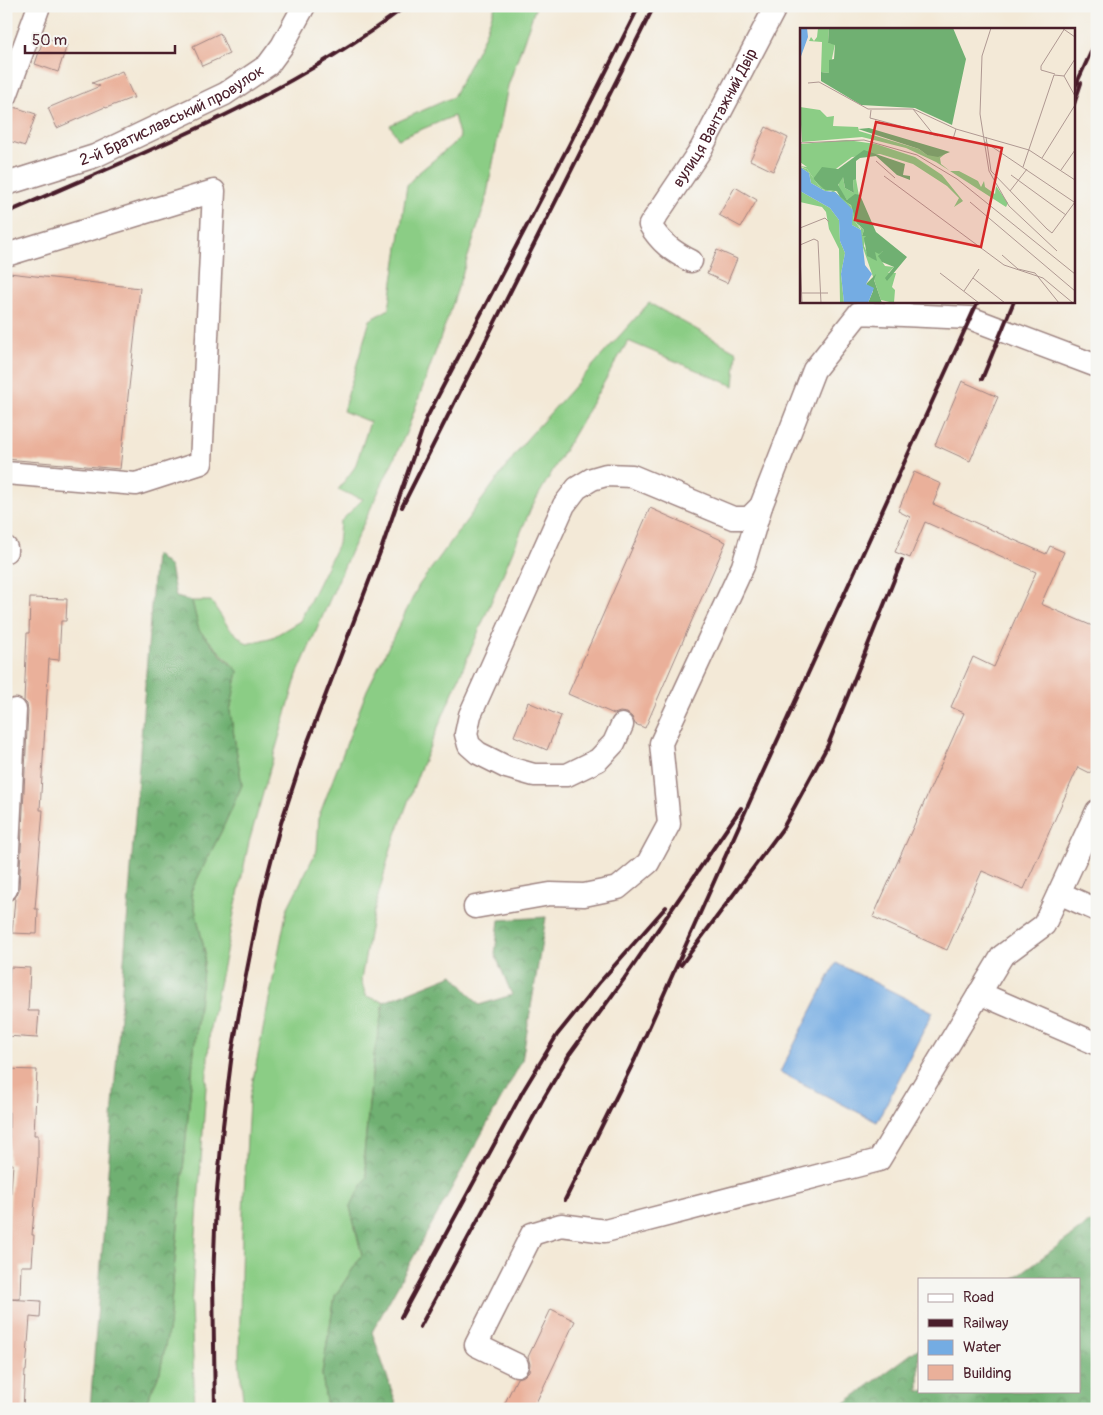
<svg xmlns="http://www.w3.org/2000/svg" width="1103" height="1415" font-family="Pangolin,sans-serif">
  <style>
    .grass { fill: #8bcd85; stroke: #6a7658 }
    .forest { fill: url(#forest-crowns); stroke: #5d684e }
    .water { fill: #74ace3; stroke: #5f6687 }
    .building { fill: #eab09a }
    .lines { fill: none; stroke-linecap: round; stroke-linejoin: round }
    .minor-casing { stroke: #9e8481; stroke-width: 25 }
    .minor { stroke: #fff; stroke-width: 22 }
    .rail { stroke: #4a1f2b; stroke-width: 4 }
    .labels { text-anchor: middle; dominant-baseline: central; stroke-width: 4; stroke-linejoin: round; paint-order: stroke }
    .street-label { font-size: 16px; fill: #4a1f2b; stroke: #f6f6f2 }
    .inset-road { fill: none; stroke: #af9892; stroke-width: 1 }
    .view { fill: #d62828; fill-opacity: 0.15; stroke: #d62828; stroke-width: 2.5 }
    .inset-edge { fill: none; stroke: #4a1f2b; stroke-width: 2.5 }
  </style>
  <defs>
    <pattern id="forest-crowns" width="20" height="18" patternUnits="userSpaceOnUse" patternTransform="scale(1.25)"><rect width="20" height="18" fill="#70b072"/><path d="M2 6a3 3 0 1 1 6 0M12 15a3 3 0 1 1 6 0" fill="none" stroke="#5e8f5e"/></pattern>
  </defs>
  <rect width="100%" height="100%" fill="#f6f6f2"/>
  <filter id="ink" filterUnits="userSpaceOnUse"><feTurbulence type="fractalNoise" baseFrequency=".02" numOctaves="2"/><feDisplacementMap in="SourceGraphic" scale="10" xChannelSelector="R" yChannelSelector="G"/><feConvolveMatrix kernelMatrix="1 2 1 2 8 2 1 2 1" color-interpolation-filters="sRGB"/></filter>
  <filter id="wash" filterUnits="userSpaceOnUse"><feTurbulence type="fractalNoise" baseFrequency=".0096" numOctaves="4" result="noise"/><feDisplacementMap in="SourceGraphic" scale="20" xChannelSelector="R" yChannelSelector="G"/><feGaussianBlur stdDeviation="1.12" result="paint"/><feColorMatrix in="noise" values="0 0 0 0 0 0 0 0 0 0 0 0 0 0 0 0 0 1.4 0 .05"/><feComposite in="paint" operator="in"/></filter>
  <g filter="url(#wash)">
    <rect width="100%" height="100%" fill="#f3e9d7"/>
    <path class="grass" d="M495 6H536L508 86 485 204 453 303 407 431 354 544 297 675 249 842 210 1028 191 1307 195 1409H143L160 1372 169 1326 195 1039 205 953 191 891 221 832 242 785 230 711 238 671 199 630 192 601H211L229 628 247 644 273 637 300 621 338 544 340 522 363 499 338 490 355 467 370 422 343 411 370 320 389 309 407 185 417 174 460 138 454 116 398 139 390 125 453 97 483 39Z
      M649 303 737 352 734 386 628 341 531 508 419 772 391 848 371 923 361 980 366 996 384 1002 374 1055 364 1154 367 1177 350 1207 362 1255 335 1296 322 1374 327 1409H244L239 1359 242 1231 249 1100 287 909 317 850 319 816 367 690 419 585 526 440Z"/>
    <path class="forest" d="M155 554 170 567 176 597 192 601 199 630 224 658 238 671 230 711 242 785 221 832 191 891 205 953 195 1039 169 1326 160 1372 143 1409H90Z
      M546 917 522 1061 372 1332 398 1409H327L322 1374 335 1296 362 1255 350 1207 367 1177 364 1154 374 1055 384 1002 453 975 479 1005 512 995 495 954 499 920Z
      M1097 1217V1402L1083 1409H837L919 1348V1391H1079V1279H1013Z"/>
    <path class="water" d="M836 963 933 1012 877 1122 780 1072Z"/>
    <g id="blocks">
      <path class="building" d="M220 33 229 54 202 66 193 46Z
        M44 37 67 45 58 72 35 64Z
        M122 71 134 98H132L106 108 105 107 57 128 48 108 100 86 92 83Z
        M14 107 36 114 25 146 6 140V129Z
        M766 127 788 138 773 171 750 160Z
        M735 187 757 200 741 227 719 215Z
        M717 250 737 259 727 283 707 274Z
        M9 273 140 288 120 469 6 459V295Z
        M962 381 998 397 970 461 935 445Z
        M914 472 941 484 933 504 1046 554 1050 546 1064 552 1041 604 1097 628V759L1090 773 1078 767 1024 889 982 871 947 950 873 917 964 713 951 707 973 657 994 667 1036 572 925 522 910 558 895 552 910 517 898 511Z
        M650 508 726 542 645 728 635 724 632 717 627 713 620 712 614 714 568 694Z
        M30 598 67 599 66 621H61L59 660 49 659 40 810H43L35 909H38L37 934 12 933 15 898 19 890 28 711 27 704 24 701 27 633H29Z
        M528 702 561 716 547 750 514 736Z
        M10 967 30 968 28 1011H39L37 1038 6 1036Z
        M6 1069 37 1070 34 1135H38V1164L32 1235H34L32 1266H21L20 1299H6V1260L13 1164H9V1112H6Z
        M6 1299 41 1301 40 1318 30 1317 26 1371H25L23 1409H6Z
        M551 1309 575 1321 533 1409H502L517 1378 524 1376 529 1371 530 1364 528 1357Z"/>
    </g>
  </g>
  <g filter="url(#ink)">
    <use href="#blocks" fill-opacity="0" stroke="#9e8481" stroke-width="1"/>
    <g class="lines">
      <g class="minor-casing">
        <g id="minor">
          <path d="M6 96 39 6"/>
          <path id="s1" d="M6 184 95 156 225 94 268 65 282 46 304 6"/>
          <path d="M6 255 214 191 201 463 136 484 6 473"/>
          <path id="s2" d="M691 261C673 252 660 242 650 225L701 149 776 6"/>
          <path d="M6 548V551"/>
          <path d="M622 725 614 743 598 760 567 775H534L506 767 478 753 469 745 466 734 470 715 564 505 577 488 592 479 606 475 632 476 733 518H749L761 506 814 370 859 313 970 318 1097 366"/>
          <path d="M6 889 15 710"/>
          <path d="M1059 893 1097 910"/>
          <path d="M475 907 550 894 584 895 618 888 648 863 669 824 661 743 743 566 761 506"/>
          <path d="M979 993 1097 1044"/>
          <path d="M517 1365 476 1345 532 1234 561 1225 605 1231 879 1160 1002 956 1044 925 1097 811"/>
        </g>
      </g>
      <use href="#minor" class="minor"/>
      <path class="rail" d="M1074 89 1097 39
        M1074 104 1081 83
        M6 213C144 153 286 97 406 6
        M982 379 1014 301
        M402 507 654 6
        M681 965 783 828 828 745 902 560
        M565 1200 635 1059 758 783 978 301
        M401 1317 523 1091 557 1035 599 983 666 907
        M420 1327 542 1101 569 1055 624 979 741 808
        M215 1409 213 1282 216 1201 223 1126 232 1053 245 980 261 899 281 823 307 744 382 547 426 419 569 145 639 6"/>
    </g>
  </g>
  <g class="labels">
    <g class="street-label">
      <text stroke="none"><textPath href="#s1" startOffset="180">2-й Братиславський провулок</textPath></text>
      <text stroke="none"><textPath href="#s2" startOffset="181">вулиця Вантажний Двір</textPath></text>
    </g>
  </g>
  <g transform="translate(800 28)">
    <rect width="275" height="275" fill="#f3e9d7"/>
    <path d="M18 0H29L28 15 35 16 29 45 21 44 22 14 9 13 11 9 14 13 17 9ZM0 79 20 82 27 89 34 88 33 98 58 99 59 103 119 121 127 127 145 126 140 130 141 136 150 143H159L178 153 181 159 184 153 185 159 195 166 196 158 208 175 206 179 136 134 106 120 62 109 2 114ZM47 112 76 116 115 129 142 147 163 173 154 179 159 170 147 158 113 136 80 126 52 129 18 154 37 163 51 177 56 187 59 198 64 202 62 208H66L64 218 69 229 75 230V224H85L79 229 85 238 94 239 88 245H96L92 259 95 262 94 275 81 272 60 211 61 201 54 192 51 178 36 163 21 161 7 141 0 138 7 139 0 134 1 116ZM40 149H43L45 160 54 165 53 151H56L59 168 47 172 38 159ZM0 163 30 180 39 192 40 213 45 225 41 246 44 275H40L39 221 29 201 26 184 22 179 0 174Z" fill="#8bcd85"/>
    <path d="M29 0H153L166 31 152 97 115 80 61 77 21 53V44L29 45V32L34 31 35 17 28 15ZM69 100 150 124 138 129 127 127 119 121 58 101ZM64 122 105 136 103 147 110 148V152L97 147 76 128 60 130 56 133V151L53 152 54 165 45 160 43 149 38 157 47 172 55 166 60 167 76 204 107 229 87 253 85 250 94 239 82 234 78 228 83 223 79 226 75 224 77 233 67 228 64 210 66 208H62L64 202 57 195 51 177 41 171 37 163 25 162 13 151 22 139 38 141ZM76 246 74 252 82 275H68L73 263 66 256Z" fill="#70b072"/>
    <path d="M0 139 7 141 21 161 34 163 51 178 54 192 61 202 52 197V187L39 170 31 163H25L11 155 9 145Z" fill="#8bcd85"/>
    <path d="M0 0H7L8 9 0 31ZM0 139 9 145 11 155 25 163 35 164 53 182 52 197 61 202 65 237 72 246 66 256 74 260 68 275H44L41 246 45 225 40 213 39 192 30 180 0 163Z" fill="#74ace3"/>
    <path class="inset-road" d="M191 0 182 28 180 86 189 143 209 178 257 223M262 0 275 9M255 46 241 42V38L265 0M264 48 275 68M264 48 275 31M8 55 19 54 68 81H113L156 101 229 122 275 152M113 81 133 106M71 82 70 90 138 108M142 107 153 111 156 101M186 109 191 143 247 201 252 205 275 174M185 114 274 174M0 115 64 112 117 127 157 151 275 246M242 130 275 77M76 133 95 150M223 139 254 47 264 48M261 142 275 122M211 147 266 187M84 148 204 237 243 250 273 275M210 163 227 141M170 174 275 263M0 200 25 190 29 194M0 217 14 211 18 213 21 275M0 226 2 275M202 227 218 241 235 245 259 275M140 245 179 275M173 250 205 275M164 263 179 241M0 265H28"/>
    <path class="view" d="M76 94 202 120 181 219 55 192Z"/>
    <rect width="275" height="275" class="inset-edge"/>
  </g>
  <rect width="1103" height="1415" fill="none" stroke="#f6f6f2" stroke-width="25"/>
  <rect x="918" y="1278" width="162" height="115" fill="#f6f6f2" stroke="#b1a0a2"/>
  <rect x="928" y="1294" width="25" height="8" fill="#ffffff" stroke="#b1a0a2"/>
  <text x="963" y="1302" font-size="15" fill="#4a1f2b">Road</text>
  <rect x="928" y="1319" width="25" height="8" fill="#4a1f2b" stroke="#b1a0a2"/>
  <text x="963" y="1328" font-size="15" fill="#4a1f2b">Railway</text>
  <rect x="928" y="1340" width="25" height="15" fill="#74ace3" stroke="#b1a0a2"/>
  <text x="963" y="1352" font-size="15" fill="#4a1f2b">Water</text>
  <rect x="928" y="1365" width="25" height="15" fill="#eab09a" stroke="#b1a0a2"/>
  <text x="963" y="1378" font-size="15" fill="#4a1f2b">Building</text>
  <path d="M25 45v8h150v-8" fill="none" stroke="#4a1f2b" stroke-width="2.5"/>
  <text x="32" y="45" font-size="15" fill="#4a1f2b" stroke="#f6f6f2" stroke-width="4" paint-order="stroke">50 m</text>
</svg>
